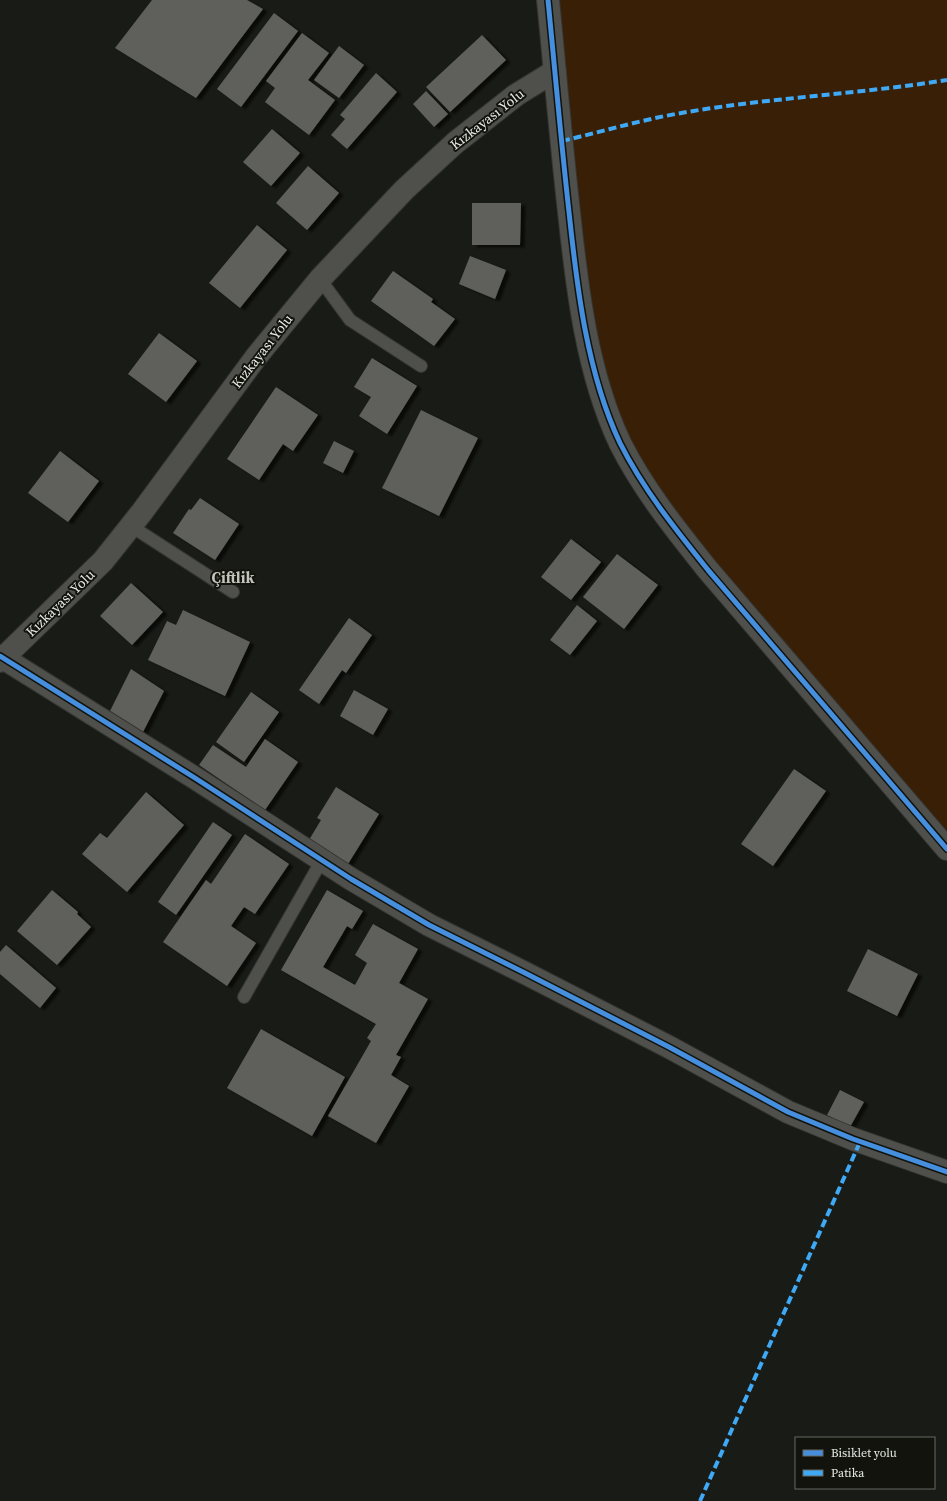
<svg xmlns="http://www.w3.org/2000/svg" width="947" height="1501" font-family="'Source Serif 4',serif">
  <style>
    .green { fill: #381f06 }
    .building { fill: #5f605c; filter: url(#shadow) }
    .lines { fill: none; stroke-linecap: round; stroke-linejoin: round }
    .lane-casing { stroke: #353633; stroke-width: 14 }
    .street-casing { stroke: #353633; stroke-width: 24 }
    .secondary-casing { stroke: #353633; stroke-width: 24 }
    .lane { stroke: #4f4f4c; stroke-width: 12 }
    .street { stroke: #4f4f4c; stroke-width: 22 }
    .secondary { stroke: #4f4f4c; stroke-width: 22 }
    .quiet { stroke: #3fa9f5; stroke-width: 4; stroke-dasharray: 8 4; stroke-linecap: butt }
    .cycleway-casing { stroke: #11130c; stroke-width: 8 }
    .cycleway { stroke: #468fdf; stroke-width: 5 }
    .labels { text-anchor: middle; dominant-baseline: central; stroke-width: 4; stroke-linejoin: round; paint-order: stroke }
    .street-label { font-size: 14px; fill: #e8eae5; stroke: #11130c }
    .neighbourhood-label { font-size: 15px; font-weight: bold; fill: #c3c5bc; stroke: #11130c }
  </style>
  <defs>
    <filter id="shadow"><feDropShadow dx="4.5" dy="2.5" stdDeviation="1" flood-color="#0009"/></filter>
  </defs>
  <rect width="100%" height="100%" fill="#191b16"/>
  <path class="green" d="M548 0H947V849L708 570 606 406Z"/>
  <path class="building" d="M152 0H247L263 9 196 98 115 48Z
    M274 13 298 31 241 107 217 89Z
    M302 33 329 53 308 80 335 100 309 135 265 102 275 88 266 81Z
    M482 35 506 60 450 112 426 87Z
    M339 46 364 65 339 98 314 80Z
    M376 73 397 92 347 149 331 135 345 119 340 115Z
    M426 91 448 114 434 127 413 104Z
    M272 129 300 153 271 186 243 162Z
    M308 166 339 193 307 230 276 203Z
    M472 203H521L520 245H472Z
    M257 225 287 250 240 308 209 283Z
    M470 256 506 270 495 299 459 284Z
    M393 271 433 299 431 302 455 319 434 346 371 301Z
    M159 333 197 361 166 402 128 374Z
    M372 358 417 386 387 434 359 416 371 397 354 387Z
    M276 387 318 415 293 451 283 444 259 480 227 459Z
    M421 410 478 438 439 516 382 488Z
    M334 441 354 451 343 473 323 463Z
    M60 451 99 481 68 522 28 493Z
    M200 498 239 524 215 560 173 533 189 509 191 510Z
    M571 539 601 562 571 600 541 577Z
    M617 554 658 585 624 629 583 597Z
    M131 583 163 612 132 645 100 616Z
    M577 605 597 621 570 655 550 640Z
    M183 610 250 642 225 696 148 660 167 621 176 625Z
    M349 618 372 635 346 673 342 670 319 704 299 690Z
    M131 669 164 691 143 732 110 711Z
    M354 690 388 709 373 735 340 716Z
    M251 692 279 712 244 762 216 742Z
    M265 739 298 762 265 810 199 765 213 745 246 767Z
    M794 769 826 791 773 866 741 844Z
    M336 787 379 814 348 864 309 840 321 820 317 818Z
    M146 792 184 825 127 892 82 854 100 833 107 838Z
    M213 822 232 835 176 915 158 902Z
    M245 834 289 864 255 914 244 907 231 926 256 943 227 986 163 942 206 880 211 884Z
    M52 890 78 912 77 914 91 927 57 965 17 931Z
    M327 890 363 911 352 929 347 926 323 967 355 985 367 963 355 955 373 924 418 949 399 983 428 999 396 1055 401 1057 391 1075 409 1086 376 1143 328 1116 371 1041 367 1038 376 1024 281 970Z
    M6 945 56 988 40 1008 0 974V952Z
    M868 949 918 974 897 1016 847 991Z
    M261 1029 345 1077 312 1136 227 1088Z
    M840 1090 864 1102 850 1127 827 1115Z"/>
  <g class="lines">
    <g class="lane-casing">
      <path id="lane" d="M320 279 350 320 421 366
        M131 526 233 592
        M244 997 322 860"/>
    </g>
    <g class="street-casing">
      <path id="street" d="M0 656 195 778 351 879 429 925 525 973 669 1047 788 1112 853 1139 947 1172"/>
    </g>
    <g class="secondary-casing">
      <path id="secondary" d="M548 0C555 71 561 141 569 212 577 288 587 373 620 443 643 489 676 530 708 570L947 849
        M0 661 103 561 142 512 256 357 320 279 404 190 455 143 516 95 555 71"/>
    </g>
    <use href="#lane" class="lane"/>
    <use href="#street" class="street"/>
    <use href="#secondary" class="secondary"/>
    <path class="quiet" d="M562 141C596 133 631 123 665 116 758 98 853 95 947 80
      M700 1501 860 1142"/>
    <g class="cycleway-casing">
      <path id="cycleway" d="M548 0C555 71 561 141 569 212 577 288 587 373 620 443 643 489 676 530 708 570L947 849
        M0 656 195 778 351 879 429 925 525 973 669 1047 788 1112 853 1139 947 1172"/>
    </g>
    <use href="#cycleway" class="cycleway"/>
  </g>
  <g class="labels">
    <g class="street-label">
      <text transform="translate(487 119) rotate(-38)">Kızkayası Yolu</text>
      <text transform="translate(262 351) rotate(-52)">Kızkayası Yolu</text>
      <text transform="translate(60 603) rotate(-44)">Kızkayası Yolu</text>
    </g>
    <g class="neighbourhood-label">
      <text x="233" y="577">Çiftlik</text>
    </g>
  </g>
  <rect x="795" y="1437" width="140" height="52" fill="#11130c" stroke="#676963"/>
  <rect x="803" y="1450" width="20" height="6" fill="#468fdf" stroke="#676963"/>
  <text x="831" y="1457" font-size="12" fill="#e8eae5">Bisiklet yolu</text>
  <rect x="803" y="1470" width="20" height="6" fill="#3fa9f5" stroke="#676963"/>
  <text x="831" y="1477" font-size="12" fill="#e8eae5">Patika</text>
</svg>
